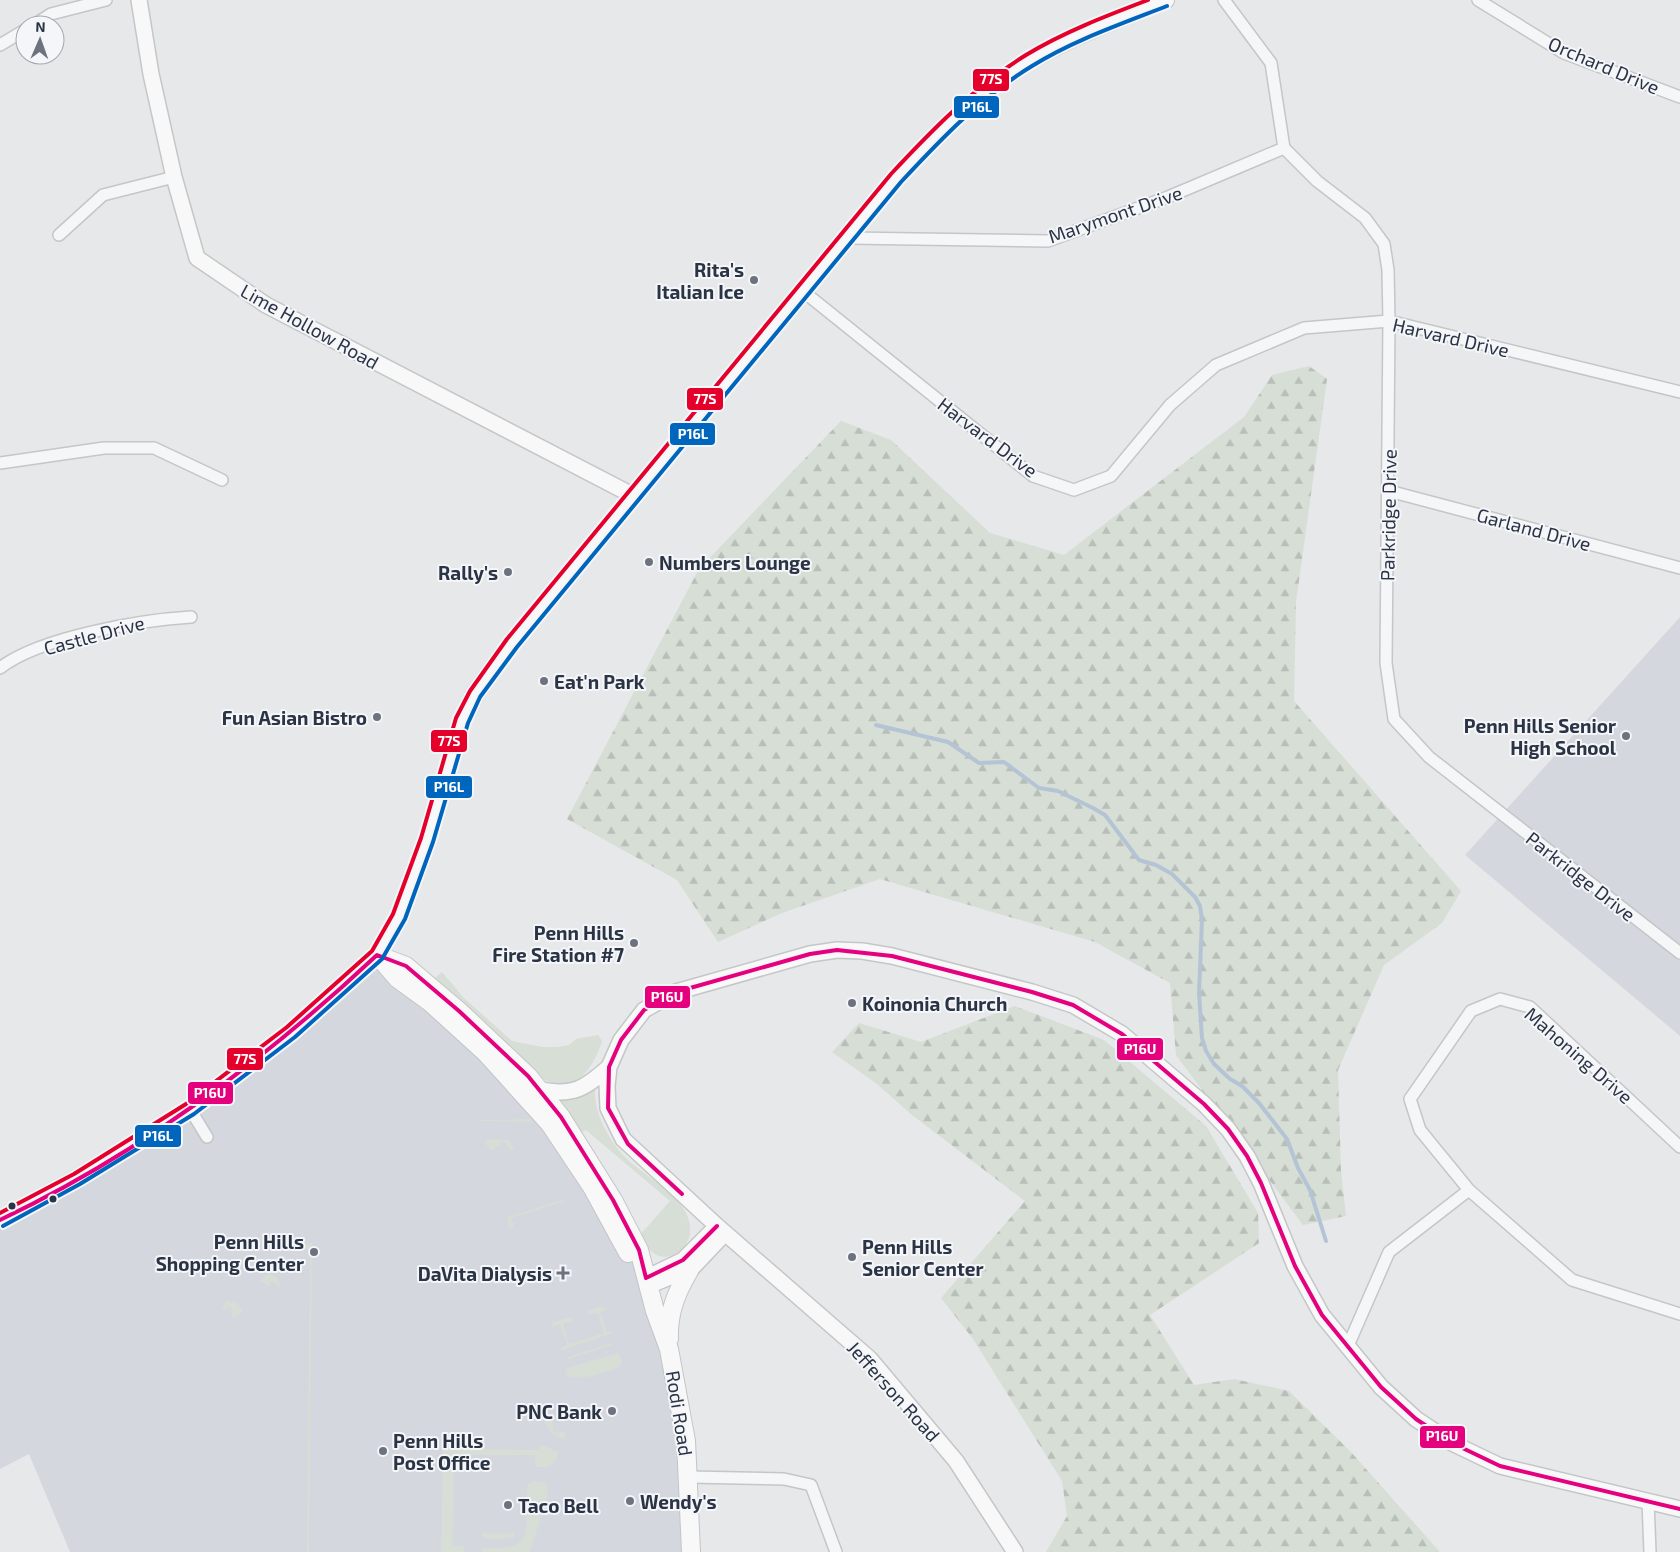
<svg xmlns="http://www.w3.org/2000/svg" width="1680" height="1552" font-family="'Exo 2',sans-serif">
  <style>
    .built { fill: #d4d7dd }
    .green { fill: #d6ded6 }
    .forest { fill: url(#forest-firs) }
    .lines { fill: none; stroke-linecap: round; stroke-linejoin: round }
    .stream { stroke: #b4c4d5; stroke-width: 4 }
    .street-casing { stroke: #c4c6c8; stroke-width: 14 }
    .secondary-casing { stroke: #c4c6c8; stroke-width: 18 }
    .primary-casing { stroke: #c2c5c8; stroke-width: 20 }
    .street { stroke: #f5f6f7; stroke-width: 11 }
    .secondary { stroke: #f8f8f8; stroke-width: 15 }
    .primary { stroke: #f8f8f8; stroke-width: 18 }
    .bus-1-casing { stroke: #f4f6f9; stroke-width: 8 }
    .bus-2-casing { stroke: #f4f6f9; stroke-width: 8 }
    .bus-3-casing { stroke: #f4f6f9; stroke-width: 8 }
    .bus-1 { stroke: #e5007d; stroke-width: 4 }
    .bus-2 { stroke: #0065bd; stroke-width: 4 }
    .bus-3 { stroke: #e4002b; stroke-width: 4 }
    .poi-dot { fill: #6c737f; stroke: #f4f6f9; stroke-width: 2 }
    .bus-dot { fill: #2b3445; stroke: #f4f6f9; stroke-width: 2 }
    .labels { text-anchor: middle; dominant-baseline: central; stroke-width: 4; stroke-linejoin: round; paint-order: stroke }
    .street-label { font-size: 19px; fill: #2b3445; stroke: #f4f6f9 }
    .poi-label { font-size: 19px; font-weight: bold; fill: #2b3445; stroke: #f4f6f9; text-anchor: end }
    .line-badge { stroke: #f4f6f9; stroke-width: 2 }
    .badge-label { font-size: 14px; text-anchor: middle; font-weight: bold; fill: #fff }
  </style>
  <defs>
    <pattern id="forest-firs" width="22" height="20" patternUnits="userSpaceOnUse" patternTransform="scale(1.25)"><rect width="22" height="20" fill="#d6ded6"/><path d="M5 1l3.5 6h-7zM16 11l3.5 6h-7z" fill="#b8bfb9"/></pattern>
  </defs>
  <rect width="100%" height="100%" fill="#e6e8ea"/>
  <path class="built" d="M1680 617V1036L1465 855Z
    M377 955 518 1088 646 1278 669 1349 691 1552H70L29 1454 0 1469V1220L190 1109Z"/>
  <path class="green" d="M442 972 463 997 512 1041 543 1047H558L569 1045 576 1039 598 1035 602 1041C593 1070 572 1100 539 1076 525 1067 516 1051 504 1040 482 1018 459 998 435 978Z
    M595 1089C594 1113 607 1137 623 1155 643 1177 694 1199 690 1233 689 1242 683 1249 675 1254 657 1263 648 1249 639 1236L670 1201 586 1130 580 1133 558 1104 560 1099Z
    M530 1119 532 1122 479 1121 481 1120Z
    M490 1139 509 1140 514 1149 511 1151 504 1141 491 1151 484 1142Z
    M562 1200 568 1211 562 1202 511 1218 514 1227 509 1229 508 1217Z
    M312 1242 309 1552H307L310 1248 298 1252Z
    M270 1274 277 1277 281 1287 270 1281V1286L260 1281 264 1276Z
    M226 1301 237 1302 243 1312 232 1318 231 1306 221 1311Z
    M602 1306 608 1309 600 1313 607 1332 613 1331V1333L563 1350 560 1349 567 1345 560 1324 552 1327 553 1322 570 1317 572 1321 563 1324 569 1344 604 1333 598 1313 587 1314 588 1311Z
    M611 1343 614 1344 569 1359 565 1358Z
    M618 1353 622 1360 620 1367C609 1371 575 1384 565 1374L567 1368Z
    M546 1413H550L554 1432H565V1440C552 1436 546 1428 543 1415Z
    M542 1445 558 1452 556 1461 548 1467H536L534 1455H469L468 1466H454L453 1545 464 1546V1552H441L443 1449 537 1450Z
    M534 1481 546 1483 548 1494 530 1552H481L483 1548C543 1552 521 1522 528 1484Z
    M516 1531 513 1537C505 1539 486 1541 481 1535L482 1533 508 1534Z"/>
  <path class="forest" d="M1309 366 1327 379 1296 602 1294 701 1461 891 1442 923 1384 965 1338 1070 1341 1171 1346 1216 1303 1225 1176 1055 1170 983 1095 942 880 879 782 913 718 942 677 880 567 819 699 569 841 421 891 440 990 533 1064 555 1244 417 1272 375Z
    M1015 1006 1104 1040 1206 1126 1258 1213 1259 1243 1150 1315 1194 1385 1234 1379 1289 1391 1350 1451 1440 1552H1046L1067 1516 1062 1481 973 1339 941 1298 1025 1201 912 1115 877 1084 832 1052 859 1023 921 1042Z"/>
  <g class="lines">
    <path class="stream" d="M876 725 948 742 979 763 1004 762 1039 788 1058 791 1093 808 1105 815 1139 860 1156 865 1172 874 1195 897 1200 906 1202 920 1199 993 1202 1038 1206 1051 1214 1064 1230 1079 1242 1086 1259 1103 1287 1139 1298 1168 1310 1190 1326 1241"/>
    <g class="street-casing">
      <path id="street" d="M1224 0 1271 63 1284 148 1317 181 1365 218 1384 244 1388 270 1389 321 1386 663 1394 719 1429 757 1680 953
        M1478 0 1564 53 1680 97
        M34 25 51 14 106 0
        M0 45 25 30
        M59 235 103 195 174 177
        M848 238 1048 241 1168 197 1284 148
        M804 292 1033 476 1074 490 1111 476 1170 405 1216 365 1304 328 1389 321 1680 392
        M0 463 104 448H154L222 480
        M1389 491 1680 568
        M0 668C40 637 141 620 191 617
        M190 1109 207 1137
        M1680 1147 1530 1007 1500 999 1471 1011 1410 1099 1420 1130 1469 1190 1572 1280 1680 1314
        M1347 1348 1389 1252 1469 1190
        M689 1477 784 1479 811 1485 836 1552
        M1648 1501 1650 1552"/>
    </g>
    <g class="secondary-casing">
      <path id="secondary" d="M139 0 151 74 174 177 197 258 266 305 634 496
        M540 1090C574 1096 584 1089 609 1067
        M646 1278 683 1260 717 1226
        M648 1286 692 1268 725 1233
        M1015 1552 956 1461 870 1359 717 1226 623 1139 608 1108 607 1086 609 1067 621 1040 644 1010 676 992 810 954 837 950 862 951 892 956 1032 992 1073 1005 1122 1034 1204 1104 1228 1129 1247 1156 1261 1183 1295 1266 1322 1315 1381 1387 1416 1419 1452 1443 1500 1466 1680 1509"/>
    </g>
    <g class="primary-casing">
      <path id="primary" d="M377 955 406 966 459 1011 528 1076 561 1117 613 1200 639 1250 655 1311 669 1349 686 1441 691 1552
        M379 957 398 979 431 1003 485 1052 550 1124 592 1187 628 1253
        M0 1220 77 1179 190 1109 291 1032 377 955 399 917 427 840 462 721 475 694 512 643 896 178C937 134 978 91 1030 60 1073 35 1119 18 1165 0
        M669 1339C668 1313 676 1293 689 1271"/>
    </g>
    <use href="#street" class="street"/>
    <use href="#secondary" class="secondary"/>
    <use href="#primary" class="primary"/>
    <g class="bus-1-casing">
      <path id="bus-1" d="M682 1194 628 1144 608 1108 609 1067 621 1040 644 1010 676 992 810 954 837 950 892 956 1032 992 1073 1005 1122 1034 1204 1104 1228 1129 1247 1156 1261 1183 1295 1266 1322 1315 1381 1387 1416 1419 1452 1443 1500 1466 1680 1509
        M0 1220C139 1154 265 1060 377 955L406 966 459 1011 528 1076 561 1117 613 1200 639 1250 646 1278 683 1260 717 1226"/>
    </g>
    <g class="bus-2-casing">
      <path id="bus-2" d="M3 1226 80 1184 194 1114 295 1037 382 959 405 919 433 842 468 723 480 697 517 647 901 182C941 139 981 97 1032 66 1074 40 1121 24 1167 6"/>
    </g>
    <g class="bus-3-casing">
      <path id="bus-3" d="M0 1213 74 1174 186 1104 287 1027 372 951 393 914 421 838 456 718 470 691 507 639 891 174C932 130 974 87 1026 55 1064 32 1106 16 1148 0"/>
    </g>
    <use href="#bus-1" class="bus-1"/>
    <use href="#bus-2" class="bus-2"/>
    <use href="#bus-3" class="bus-3"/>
  </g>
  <g class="poi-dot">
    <circle cx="754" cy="280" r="5"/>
    <circle cx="649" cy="562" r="5"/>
    <circle cx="508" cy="572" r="5"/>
    <circle cx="544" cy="681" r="5"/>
    <circle cx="377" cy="717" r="5"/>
    <circle cx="1626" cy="736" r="5"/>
    <circle cx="634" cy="943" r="5"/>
    <circle cx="852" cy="1003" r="5"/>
    <circle cx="314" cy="1252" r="5"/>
    <circle cx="852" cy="1257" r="5"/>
    <path d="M560.5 1265.5h5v5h5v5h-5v5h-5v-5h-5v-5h5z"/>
    <circle cx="612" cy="1411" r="5"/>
    <circle cx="383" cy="1451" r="5"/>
    <circle cx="630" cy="1501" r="5"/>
    <circle cx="508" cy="1505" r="5"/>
  </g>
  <g class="bus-dot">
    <circle cx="53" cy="1199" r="4.5"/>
    <circle cx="12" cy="1206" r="4.5"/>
  </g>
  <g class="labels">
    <g class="street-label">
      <text transform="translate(1604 65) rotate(23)">Orchard Drive</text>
      <text transform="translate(1115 214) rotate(-19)">Marymont Drive</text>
      <text transform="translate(310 326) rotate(29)">Lime Hollow Road</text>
      <text transform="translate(1451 337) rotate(13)">Harvard Drive</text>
      <text transform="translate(988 437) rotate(37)">Harvard Drive</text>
      <text transform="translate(1388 515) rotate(-89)">Parkridge Drive</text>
      <text transform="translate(1534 529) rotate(15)">Garland Drive</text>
      <text transform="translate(94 635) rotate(-15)">Castle Drive</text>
      <text transform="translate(1581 876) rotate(38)">Parkridge Drive</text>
      <text transform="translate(1579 1055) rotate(41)">Mahoning Drive</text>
      <text transform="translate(894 1391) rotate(48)">Jefferson Road</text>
      <text transform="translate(680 1413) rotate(81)">Rodi Road</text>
    </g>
    <g class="poi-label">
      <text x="744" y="269">Rita's<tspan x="744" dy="22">Italian Ice</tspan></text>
      <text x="659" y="562" text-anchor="start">Numbers Lounge</text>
      <text x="498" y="572">Rally's</text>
      <text x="554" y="681" text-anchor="start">Eat'n Park</text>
      <text x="367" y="717">Fun Asian Bistro</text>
      <text x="1616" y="725">Penn Hills Senior<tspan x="1616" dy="22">High School</tspan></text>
      <text x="624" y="932">Penn Hills<tspan x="624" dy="22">Fire Station #7</tspan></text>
      <text x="862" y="1003" text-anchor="start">Koinonia Church</text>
      <text x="304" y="1241">Penn Hills<tspan x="304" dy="22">Shopping Center</tspan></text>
      <text x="862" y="1246" text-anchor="start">Penn Hills<tspan x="862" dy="22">Senior Center</tspan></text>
      <text x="552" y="1273">DaVita Dialysis</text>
      <text x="602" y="1411">PNC Bank</text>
      <text x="393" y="1440" text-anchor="start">Penn Hills<tspan x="393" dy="22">Post Office</tspan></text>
      <text x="640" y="1501" text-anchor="start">Wendy's</text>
      <text x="518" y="1505" text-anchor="start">Taco Bell</text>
    </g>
  </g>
  <g class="line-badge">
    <rect x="972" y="68" width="38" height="24" rx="5" fill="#e4002b"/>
    <rect x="953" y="95" width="47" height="24" rx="5" fill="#0065bd"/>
    <rect x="686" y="387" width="38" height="24" rx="5" fill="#e4002b"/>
    <rect x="669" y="422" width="47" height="24" rx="5" fill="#0065bd"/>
    <rect x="430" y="729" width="38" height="24" rx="5" fill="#e4002b"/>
    <rect x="425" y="775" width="48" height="24" rx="5" fill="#0065bd"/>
    <rect x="644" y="985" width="47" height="24" rx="5" fill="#e5007d"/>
    <rect x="1116" y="1037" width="48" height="24" rx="5" fill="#e5007d"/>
    <rect x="226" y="1047" width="38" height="24" rx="5" fill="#e4002b"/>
    <rect x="187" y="1081" width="47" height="24" rx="5" fill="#e5007d"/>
    <rect x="134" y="1124" width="48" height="24" rx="5" fill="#0065bd"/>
    <rect x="1419" y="1425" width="47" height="24" rx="5" fill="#e5007d"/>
  </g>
  <g class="badge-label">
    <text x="991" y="84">77S</text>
    <text x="977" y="112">P16L</text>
    <text x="705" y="404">77S</text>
    <text x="693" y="439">P16L</text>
    <text x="449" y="746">77S</text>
    <text x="449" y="792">P16L</text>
    <text x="667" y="1002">P16U</text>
    <text x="1140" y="1054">P16U</text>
    <text x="245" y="1064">77S</text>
    <text x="210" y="1098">P16U</text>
    <text x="158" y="1141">P16L</text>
    <text x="1442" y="1441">P16U</text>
  </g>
  <g transform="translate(40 40) rotate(2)"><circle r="24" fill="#f4f6f9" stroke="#a4a8b1"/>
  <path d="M0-4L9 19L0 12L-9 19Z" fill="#6c737f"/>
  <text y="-8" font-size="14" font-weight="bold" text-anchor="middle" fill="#2b3445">N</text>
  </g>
</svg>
